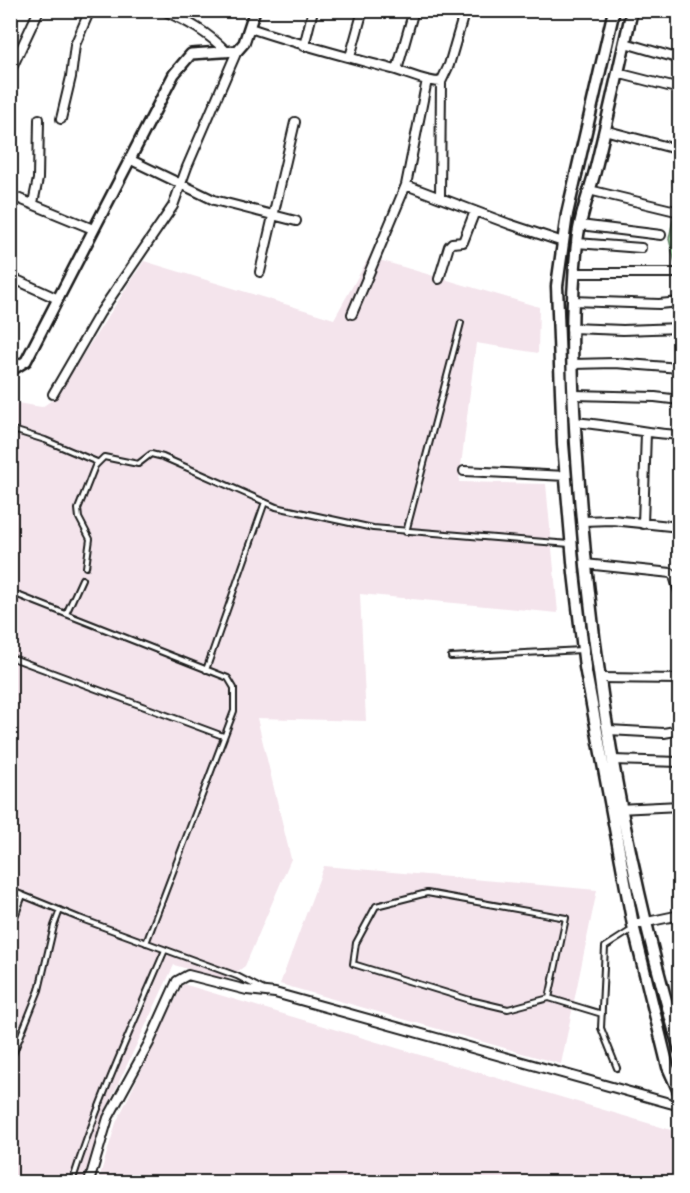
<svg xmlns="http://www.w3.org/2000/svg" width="690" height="1193" font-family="'Balsamiq Sans',sans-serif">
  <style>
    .built { fill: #f4e4ec }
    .green { fill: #aae9b1; stroke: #638266; stroke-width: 1.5 }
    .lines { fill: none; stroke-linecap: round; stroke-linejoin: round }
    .service-casing { stroke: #1c1c1c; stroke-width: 8 }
    .minor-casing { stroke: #1c1c1c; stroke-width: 12 }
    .tertiary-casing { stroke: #1c1c1c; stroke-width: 14 }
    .secondary-casing { stroke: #1c1c1c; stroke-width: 15 }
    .service { stroke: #fff; stroke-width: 4 }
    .minor { stroke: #fff; stroke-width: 8 }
    .tertiary { stroke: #fff; stroke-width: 9 }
    .secondary { stroke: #fff; stroke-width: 10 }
  </style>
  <rect width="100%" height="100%" fill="#fff"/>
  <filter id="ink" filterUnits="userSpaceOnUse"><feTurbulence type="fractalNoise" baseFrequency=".0167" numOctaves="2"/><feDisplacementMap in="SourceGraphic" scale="12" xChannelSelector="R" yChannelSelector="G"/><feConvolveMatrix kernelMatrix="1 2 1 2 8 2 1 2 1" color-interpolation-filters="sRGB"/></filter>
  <g filter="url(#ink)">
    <path class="built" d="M369 257 539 307 538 353 476 343 459 482 546 484 558 613 360 594 366 721 257 718 291 859 245 966 226 980 174 965 103 1116 83 1182H11L10 402 42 407 55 398 144 261 334 319Z
      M324 866 597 890 561 1064 280 984Z
      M183 984 671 1130 679 1138V1182H98L116 1123Z"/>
    <path class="green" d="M679 191V278L669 239Z"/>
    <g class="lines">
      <g class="service-casing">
        <path id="service" d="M10 429 45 440 97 462
          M406 532 461 323
          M86 567 90 539 79 518 78 509 95 466 104 457 138 464 151 454 163 457 276 507 373 528 570 544
          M10 592 228 678 234 688V711L146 943
          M66 614 82 579
          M10 657 223 736
          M451 657 582 650
          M206 670 265 502
          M10 890 79 918 237 976 264 990
          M10 930 23 895
          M549 998 508 1009 470 1000 353 964 356 943 376 906 427 893 566 918 549 998 602 1014
          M10 1062 39 990 54 926 60 910
          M617 1068 601 1028 605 947 633 929
          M72 1182C97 1103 132 1027 165 950"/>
      </g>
      <g class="minor-casing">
        <path id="minor" d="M163 10C189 22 207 32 227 52
          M250 28C297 44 344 56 392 69 408 73 424 82 441 82L449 65 465 10
          M625 43 680 59
          M304 46 313 10
          M350 57 363 10
          M397 70 414 10
          M10 72 39 10
          M617 73 680 89
          M61 119 71 77 75 45 90 10
          M604 130 676 149
          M129 159 214 200 296 221
          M406 185 509 224 563 242
          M589 190 680 212
          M10 195 93 229
          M440 197 441 82
          M33 203 38 179 39 119
          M580 225 661 235
          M577 243 641 248
          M260 272 295 122
          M574 273H680
          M10 277 58 299
          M439 279 449 246 452 243 463 242 475 211
          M572 301 659 304 680 302
          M352 314 406 185 427 80
          M571 328 623 330 680 328
          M573 364 615 363 680 368
          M53 394 100 313 173 206 187 167 237 51
          M574 395 655 397 680 400
          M575 422C610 425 644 433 680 435
          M464 471 566 476
          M582 521 612 520 680 527
          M643 524 646 432
          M585 564 671 573 674 576 680 595
          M599 678 680 679
          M608 730 664 733 680 730
          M612 760 680 762
          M618 809 680 806
          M633 925 680 915
          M89 1182 108 1118 149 1043 177 981 188 975 247 990 275 993 680 1106"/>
      </g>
      <g class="tertiary-casing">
        <path id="tertiary" d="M10 371 26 361 174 74 191 54 237 51 244 43 255 10"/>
      </g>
      <g class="secondary-casing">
        <path id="secondary" d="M614 10 567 214 557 286 563 444 574 573 585 667 633 925 668 1067 680 1094
          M632 10C620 64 608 118 595 171 589 194 579 218 577 243 568 327 573 412 580 497 594 683 627 870 680 1050"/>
      </g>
      <use href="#service" class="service"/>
      <use href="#minor" class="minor"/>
      <use href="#tertiary" class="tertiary"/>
      <use href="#secondary" class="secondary"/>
    </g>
  </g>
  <rect width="690" height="1193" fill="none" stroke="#fff" stroke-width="36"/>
  <rect x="18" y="18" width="654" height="1157" fill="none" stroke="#1c1c1c" stroke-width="2" filter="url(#ink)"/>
</svg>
